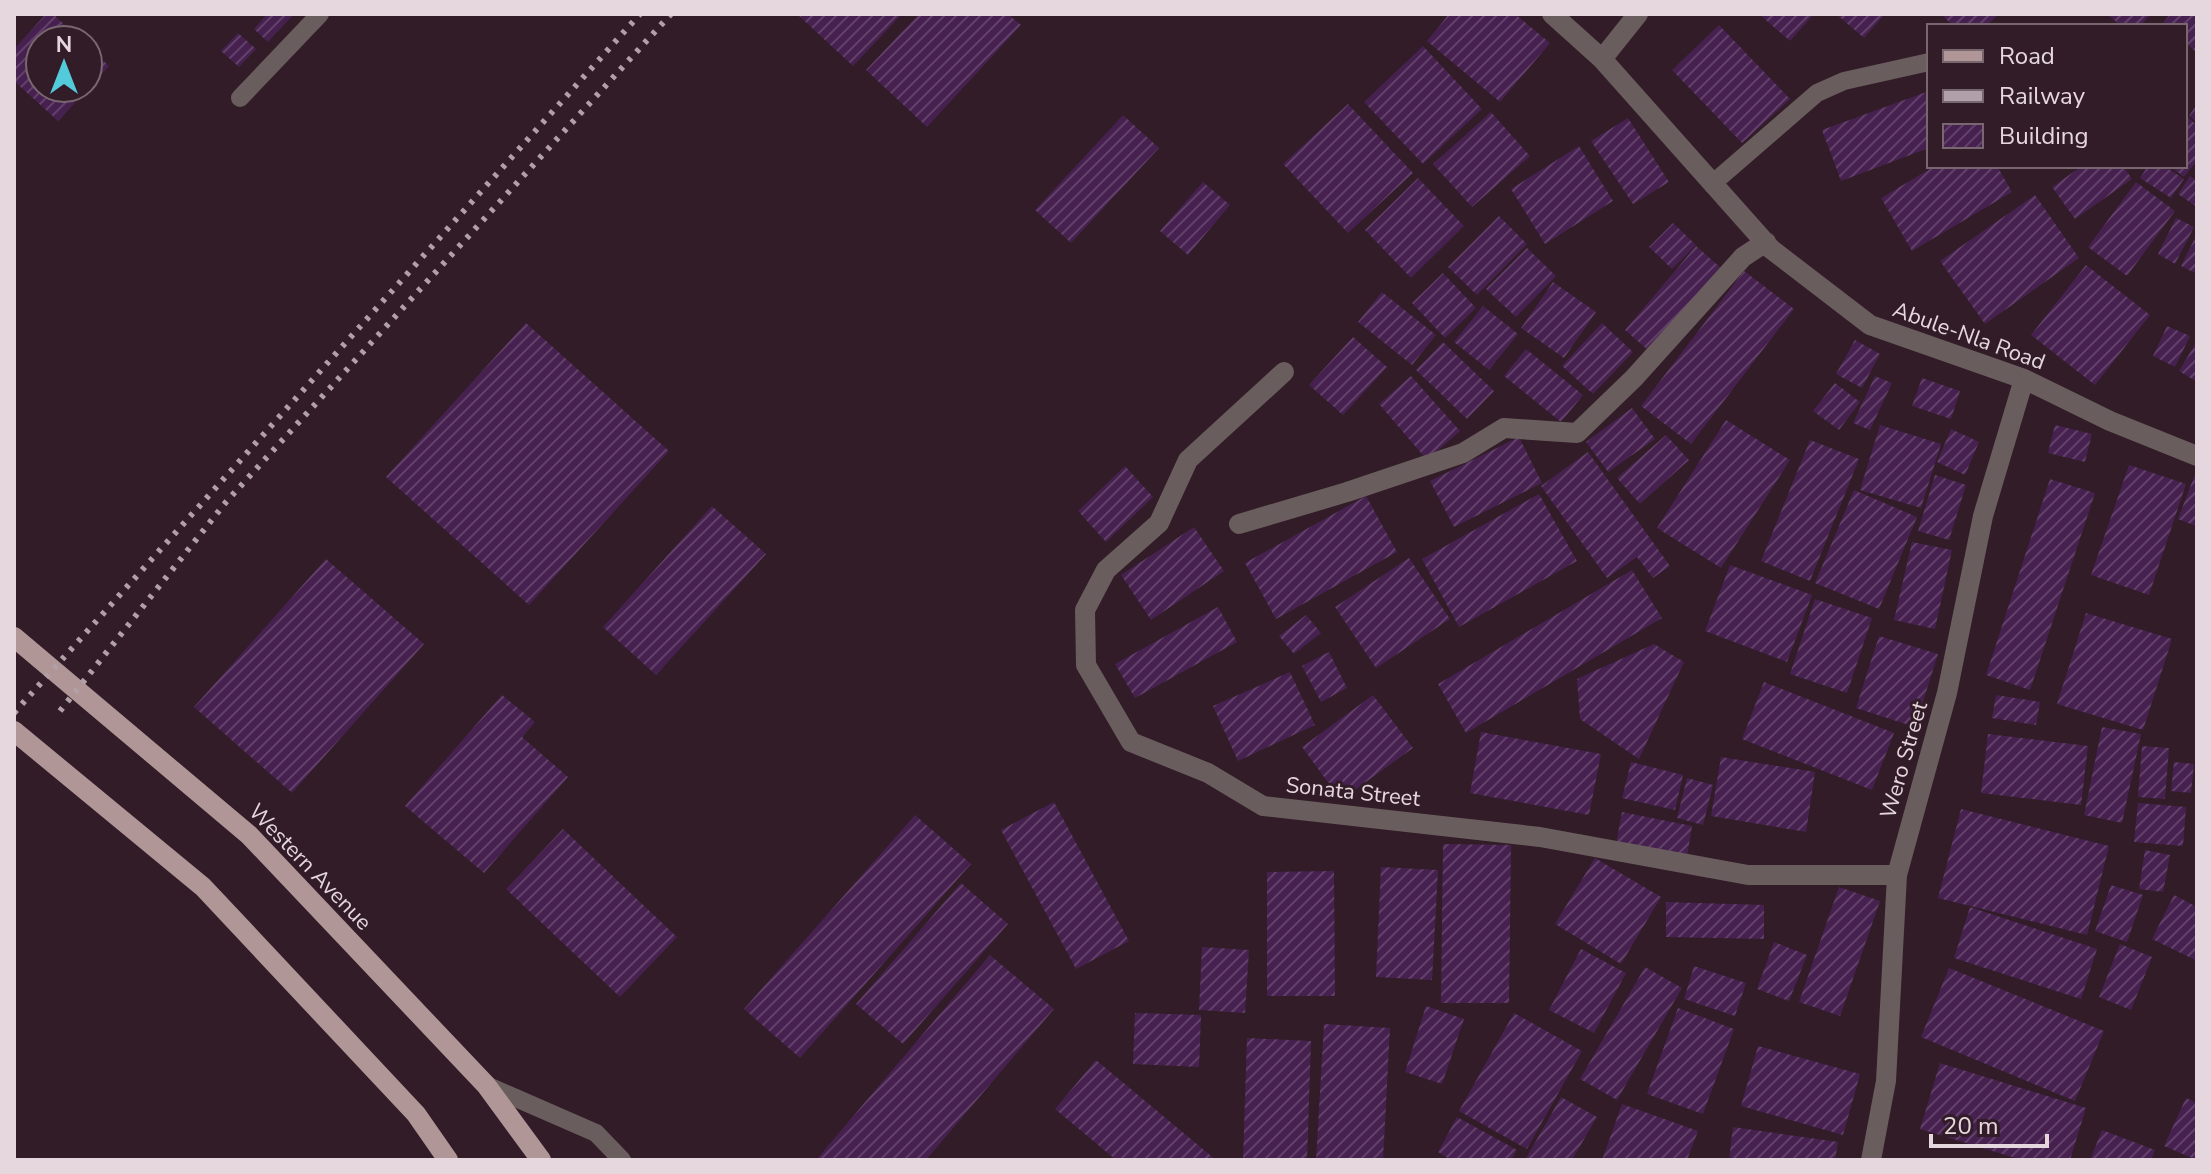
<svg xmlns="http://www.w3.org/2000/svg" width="2211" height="1174" font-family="'Nunito Sans',sans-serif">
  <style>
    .building { fill: url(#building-hatch) }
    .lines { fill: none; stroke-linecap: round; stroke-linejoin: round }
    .service { stroke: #6a5d5d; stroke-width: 18 }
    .minor { stroke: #6a5d5d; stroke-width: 20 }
    .primary { stroke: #b09697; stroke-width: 20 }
    .rail { stroke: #b1a0a8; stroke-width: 6; stroke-dasharray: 4 8; stroke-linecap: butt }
    .labels { text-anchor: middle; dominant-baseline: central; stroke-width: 6; stroke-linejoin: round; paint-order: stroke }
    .street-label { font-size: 22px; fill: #e6d7de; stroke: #311c27 }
  </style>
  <defs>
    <pattern id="building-hatch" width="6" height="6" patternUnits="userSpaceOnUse" patternTransform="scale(2)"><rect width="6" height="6" fill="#462150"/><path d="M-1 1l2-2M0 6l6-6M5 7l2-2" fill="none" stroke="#614069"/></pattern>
  </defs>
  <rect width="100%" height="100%" fill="#311c27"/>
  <path class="building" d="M46 14H53L81 40H40V88H88V46L109 66 58 121 14 81V49Z
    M267 14H294L268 42 254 29Z
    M797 14H902L853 66Z
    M919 14H1008L1021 25 927 127 866 70Z
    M1449 14H1515L1550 43 1500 102 1427 41Z
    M1759 14H1814L1790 41Z
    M1836 14H1885L1864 38Z
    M1941 14H1999L1986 26H1953Z
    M2107 14H2151L2140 26H2121Z
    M2170 14H2197V53L2185 42V26H2166L2163 23Z
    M1719 25 1790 99 1742 143 1672 70Z
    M238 33 256 49 239 67 221 51Z
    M1423 46 1482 109 1423 164 1364 102Z
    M1929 91V148L1841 181 1822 130Z
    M1348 104 1413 173 1348 233 1283 164Z
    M2197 104V122L2189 116Z
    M1491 112 1530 156 1472 207 1433 164Z
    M1123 115 1159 148 1071 243 1035 210Z
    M2185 115 2197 125V161L2184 177 2170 166H2185Z
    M1628 118 1669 182 1633 204 1591 141Z
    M1579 146 1613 201 1545 244 1511 189Z
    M1935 166H1997L2012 192 1912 251 1881 198Z
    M2082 166H2123L2132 179 2075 219 2052 187Z
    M2148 166H2164L2184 179 2171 198 2140 178Z
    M2190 176 2197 181V207L2178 194Z
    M1418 178 1464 226 1411 278 1365 230Z
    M1203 182 1230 205 1188 255 1160 231Z
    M2136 182 2175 211 2127 276 2088 247Z
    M2035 195 2079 258 1985 324 1940 261Z
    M1499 216 1527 244 1477 295 1448 267Z
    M2176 218 2194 227 2175 264 2158 254Z
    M1673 223 1696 245 1672 269 1649 247Z
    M2197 234V274L2181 266Z
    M1696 246 1720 267 1649 351 1625 330Z
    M1527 248 1556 276 1516 317 1486 289Z
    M2086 265 2150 315 2095 385 2031 335Z
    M1744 271 1794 309 1691 444 1641 406Z
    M1443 273 1476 308 1445 338 1412 303Z
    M1553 282 1596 312 1564 358 1521 328Z
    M1382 292 1436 335 1412 365 1358 322Z
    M1483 306 1518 334 1489 370 1454 342Z
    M526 323 669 451 529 605 386 477Z
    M1602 323 1633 352 1593 394 1562 366Z
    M2167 326 2190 336 2175 367 2153 356Z
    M1353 337 1387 367 1343 415 1309 385Z
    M1855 340 1880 354 1862 388 1836 374Z
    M2197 341V382L2179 371Z
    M1443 342 1494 391 1467 419 1416 370Z
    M1526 349 1583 395 1561 422 1504 376Z
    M1411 376 1460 431 1427 460 1379 404Z
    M1875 376 1892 383 1870 430 1853 423Z
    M1922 378 1960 391 1951 419 1912 406Z
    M1835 383 1860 402 1839 430 1813 411Z
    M1632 408 1655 439 1608 472 1586 442Z
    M1726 420 1790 460 1721 568 1657 528Z
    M1880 425 1941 444 1921 508 1860 490Z
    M2055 425 2092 434 2085 462 2048 453Z
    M1951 429 1979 442 1965 475 1937 462Z
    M1666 435 1689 460 1640 504 1617 478Z
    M1519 437 1542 483 1454 527 1430 481Z
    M1810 440 1859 459 1810 581 1761 561Z
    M1588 452 1670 566 1653 578 1637 557 1607 578 1541 486Z
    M2129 465 2186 484 2149 595 2091 575Z
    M1125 466 1153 497 1106 542 1078 511Z
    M2197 469V523L2196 526 2178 519Z
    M1935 475 1966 485 1949 540 1918 531Z
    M2050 479 2095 493 2030 690 1986 675Z
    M1854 490 1917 517 1879 609 1815 583Z
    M1539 494 1577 561 1459 627 1422 559Z
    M1366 496 1397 552 1276 619 1245 563Z
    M712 506 766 554 656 675 603 627Z
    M1194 527 1224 571 1151 620 1121 575Z
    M1912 542 1952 550 1935 629 1894 620Z
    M1409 558 1450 619 1376 668 1335 607Z
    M326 559 424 644 292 793 194 707Z
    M1730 565 1812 595 1787 662 1705 631Z
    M1632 570 1662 618 1466 733 1438 684Z
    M1815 599 1872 618 1847 693 1790 674Z
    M1218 607 1237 642 1135 698 1115 664Z
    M2086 613 2172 639 2143 730 2057 704Z
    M1306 615 1321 633 1294 654 1279 636Z
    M1879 636 1938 654 1915 727 1856 708Z
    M1654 644 1684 662 1639 759 1580 719 1577 679Z
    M1329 652 1347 688 1321 702 1302 666Z
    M1290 672 1315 725 1238 761 1213 706Z
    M1764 682 1894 733 1872 790 1742 739Z
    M502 695 535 722 522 737 568 777 484 873 405 806Z
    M1373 695 1413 748 1341 800 1302 747Z
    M1996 695 2040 702 2036 725 1992 718Z
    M2102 727 2141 734 2122 823 2084 815Z
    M1481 732 1601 754 1589 815 1470 793Z
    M1988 734 2088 746 2081 805 1981 793Z
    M2142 746 2169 748 2165 799 2138 797Z
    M1721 757 1815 772 1806 832 1711 816Z
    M1631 762 1683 775 1675 810 1622 798Z
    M2174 762 2194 764 2191 793 2171 791Z
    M1687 778 1713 785 1703 825 1677 818Z
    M1054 802 1129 941 1076 969 1001 830Z
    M2138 803 2186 807 2183 846 2134 842Z
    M1961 809 2109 846 2087 935 1938 898Z
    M1622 812 1692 826 1687 857 1616 844Z
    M915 815 971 864 800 1058 744 1009Z
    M563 829 677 937 620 997 506 889Z
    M1443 844 1511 845 1509 1003H1441Z
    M2145 850 2170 855 2163 892 2139 889Z
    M1595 858 1661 897 1621 964 1555 924Z
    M1381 867 1438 870 1432 980 1376 977Z
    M1334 871 1335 996H1267V872Z
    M961 883 1008 924 903 1044 856 1004Z
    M2111 885 2143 895 2127 942 2095 931Z
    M1839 887 1880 901 1840 1016 1799 1002Z
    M2174 895 2197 907V961L2152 939Z
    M1666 902 1764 905V939L1666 937Z
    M1970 907 2097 949 2081 999 1954 958Z
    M1774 942 1807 955 1789 1001 1757 989Z
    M2120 944 2152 957 2131 1010 2099 997Z
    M1202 947 1249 950 1245 1013 1199 1010Z
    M1581 949 1626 973 1594 1033 1549 1010Z
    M990 955 1054 1009 926 1160H816Z
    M1694 966 1746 983 1735 1016 1684 999Z
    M1645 967 1682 988 1617 1100 1580 1079Z
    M1949 968 2104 1031 2075 1101 1921 1037Z
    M1426 1006 1464 1019 1442 1084 1405 1072Z
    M1678 1008 1734 1029 1703 1114 1647 1094Z
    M1135 1013 1201 1015 1199 1067 1133 1064Z
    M1514 1013 1582 1051 1527 1149 1459 1111Z
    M1324 1024 1390 1028 1383 1160H1316Z
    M1247 1038 1311 1041 1307 1160H1243Z
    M1758 1046 1860 1074 1843 1135 1741 1106Z
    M1096 1060 1216 1160H1116L1055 1109Z
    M1940 1063 2086 1108 2070 1160H2022L1920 1129Z
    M1561 1097 1597 1117 1572 1160H1525Z
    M2186 1098 2197 1103V1160L2164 1146Z
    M1622 1104 1698 1131 1687 1160H1602Z
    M1457 1117 1517 1150 1511 1160H1451L1438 1152Z
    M1733 1127 1838 1142 1835 1160H1729Z
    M2102 1130 2155 1150 2151 1160H2090Z"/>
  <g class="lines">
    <path class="service" d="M240 98 320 14
      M1712 184 1817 93 1844 81 1929 62
      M486 1085 596 1133 622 1160"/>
    <path class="minor" d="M1552 14 1602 59 1771 249 1870 325 2024 379 2110 421 2197 456
      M1602 59 1638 14
      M1284 372 1188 460 1159 523 1106 570 1085 610 1086 665 1131 742 1208 773 1263 806 1540 837 1748 875H1897
      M1239 524 1347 492 1463 453 1504 428 1577 433 1634 378 1743 257 1766 242
      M1871 1160 1886 1081 1897 875 1947 693 1983 516 2024 379"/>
    <path class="primary" d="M14 637 249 835 486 1085 541 1160
      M14 731 203 887 416 1114 448 1160"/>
    <path class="rail" d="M60 711 226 502 671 14
      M14 713 640 14"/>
  </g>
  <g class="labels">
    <g class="street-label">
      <text transform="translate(1969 336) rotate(20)">Abule-Nla Road</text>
      <text transform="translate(1904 760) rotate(-74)">Wero Street</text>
      <text transform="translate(1353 792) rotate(6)">Sonata Street</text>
      <text transform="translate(310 867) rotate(46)">Western Avenue</text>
    </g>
  </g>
  <rect width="2211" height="1174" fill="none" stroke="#e6d7de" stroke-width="32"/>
  <rect x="1927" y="24" width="260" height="144" fill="#311c27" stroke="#796770" stroke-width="2"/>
  <rect x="1943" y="50" width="40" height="12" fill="#b09697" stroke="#796770" stroke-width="2"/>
  <text x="1999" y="64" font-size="24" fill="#e6d7de">Road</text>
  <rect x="1943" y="90" width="40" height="12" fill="#b1a0a8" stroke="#796770" stroke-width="2"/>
  <text x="1999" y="104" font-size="24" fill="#e6d7de">Railway</text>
  <rect x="1943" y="124" width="40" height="24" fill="url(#building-hatch)" stroke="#796770" stroke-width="2"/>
  <text x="1999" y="144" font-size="24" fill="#e6d7de">Building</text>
  <g transform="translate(64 64)"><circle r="38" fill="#311c27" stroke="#796770" stroke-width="2"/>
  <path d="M0-6L14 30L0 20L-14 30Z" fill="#53cbda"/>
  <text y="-12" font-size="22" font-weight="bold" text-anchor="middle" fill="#e6d7de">N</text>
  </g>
  <path d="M1931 1134v12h116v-12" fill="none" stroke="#e6d7de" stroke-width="4"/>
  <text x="1943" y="1134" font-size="24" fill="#e6d7de" stroke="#311c27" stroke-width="6" paint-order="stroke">20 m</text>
</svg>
